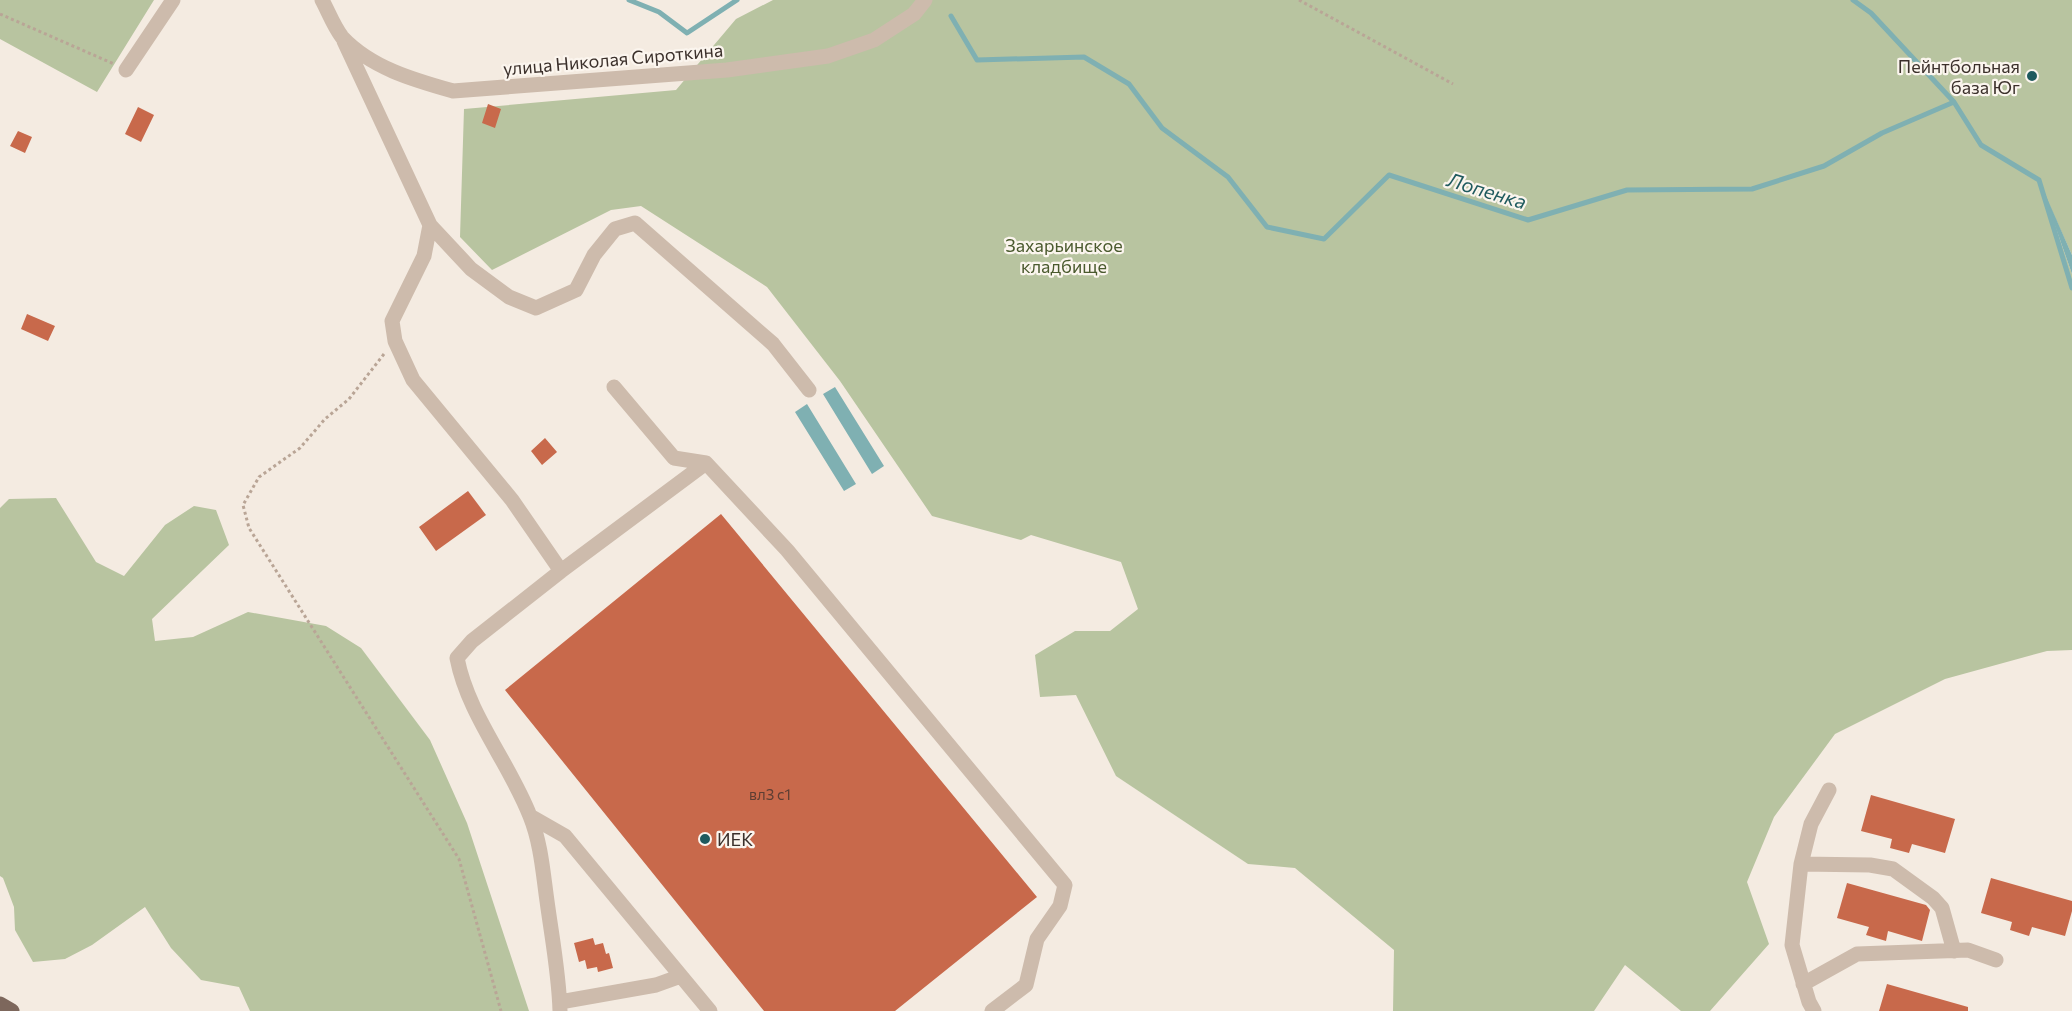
<svg xmlns="http://www.w3.org/2000/svg" width="2072" height="1011" font-family="Commissioner,sans-serif">
  <style>
    .green { fill: #b8c4a0 }
    .water { fill: #7fb0b2 }
    .lines { fill: none; stroke-linecap: round; stroke-linejoin: round }
    .stream { stroke: #7fb0b2; stroke-width: 5 }
    .building { fill: #c8694b }
    .path { stroke: #b9a596; stroke-width: 3; stroke-dasharray: 3 3; stroke-linecap: butt }
    .minor { stroke: #cdbbac; stroke-width: 15 }
    .major { stroke: #7d675c; stroke-width: 15 }
    .poi-dot { fill: #1f5a5e; stroke: #fbf5ee; stroke-width: 2 }
    .labels { text-anchor: middle; dominant-baseline: central; stroke-width: 4.5; stroke-linejoin: round; paint-order: stroke }
    .number-label { font-size: 15px; fill: #5e3e33 }
    .street-label { font-size: 18px; fill: #3b302b; stroke: #fbf5ee }
    .poi-label { font-size: 18px; fill: #3b302b; stroke: #fbf5ee; text-anchor: end }
    .park-label { font-size: 18px; fill: #4a5a2e; stroke: #fbf5ee }
    .water-label { font-size: 20px; font-style: italic; fill: #1f5a5e; stroke: #fbf5ee }
  </style>
  <rect width="100%" height="100%" fill="#f4ebe1"/>
  <path class="green" d="M0 0H154L97 92 0 39Z
    M773 0H2072V255L2043 191 2072 274V650L2047 651 1945 679 1835 734 1774 817 1747 882 1769 944 1710 1011H1681L1625 965 1594 1011H1393L1394 950 1295 868 1248 864 1116 776 1076 695 1040 697 1035 655 1075 631H1110L1138 609 1121 562 1031 535 1021 540 932 516 840 381 767 287 641 206 611 210 492 270 460 237 464 109 676 90 736 19Z
    M56 498 96 562 124 576 165 525 194 506 216 510 229 545 152 619 155 641 193 637 248 612 326 626 361 648 430 740 467 823 529 1011H250L239 987 201 980 171 948 145 907 92 945 65 959 33 962 15 930 14 907 3 878 0 876V508L9 499Z"/>
  <path class="water" d="M2039 180 2072 255V274Z
    M835 387 884 466 872 474 823 394Z
    M807 404 856 484 844 491 795 412Z"/>
  <g class="lines">
    <path class="stream" d="M629 0 659 12 687 33 737 0
      M1853 0 1871 13 1954 102 1981 145 2039 180 2072 288
      M951 16 977 60 1084 57 1129 84 1162 128 1228 177 1267 227 1324 239 1389 175 1528 220 1627 190 1752 189 1824 166 1882 133 1954 102"/>
  </g>
  <path class="building" d="M488 104 501 109 495 128 482 123Z
    M138 107 154 115 141 142 125 134Z
    M18 131 32 137 25 153 10 146Z
    M27 314 55 326 48 341 21 329Z
    M545 438 557 452 542 465 531 451Z
    M468 491 486 515 436 551 419 527Z
    M721 514 1037 897 895 1011H764L505 690Z
    M1871 795 1955 819 1945 853 1912 844 1909 853 1890 848 1892 839 1861 831Z
    M1991 878 2072 901V911L2065 936 2032 927 2029 936 2010 930 2012 922 1981 913Z
    M1847 883 1926 905 1930 910 1922 941 1888 931 1886 941 1866 935 1869 927 1837 918Z
    M593 938 595 945 603 943 606 954 609 953 613 968 598 972 597 967 587 969 585 960 579 962 574 943Z
    M1887 984 1968 1007V1011H1879Z"/>
  <g class="lines">
    <path class="path" d="M1299 0 1453 84
      M0 14 114 64
      M384 354 349 399 325 419 300 448 259 477 243 505 249 528 459 859 501 1011"/>
    <path class="minor" d="M322 0C328 11 334 27 342 37 371 68 414 80 453 91L727 70 828 56 874 40 914 14 925 0
      M344 41 430 225 424 256 392 321 395 341 413 380 512 500 561 571
      M126 70 173 0
      M430 225 471 269 509 297 536 308 576 290 594 255 615 229 635 223 773 344 809 390
      M614 387 674 458 706 463 787 550 1065 885 1060 906 1037 939 1026 985 992 1011
      M530 816 565 836 681 976
      M1801 864 1870 865 1893 869 1933 898 1942 908 1954 951
      M1803 984 1857 954 1968 950 1996 960
      M560 1002 656 985 681 976 710 1011
      M560 1011C559 974 552 938 547 901 543 873 541 843 530 816 509 762 468 715 457 658L472 641 561 571 706 463
      M1814 1011 1809 1002 1792 945 1801 864 1811 824 1829 790"/>
    <path class="major" d="M0 1004 12 1011"/>
  </g>
  <g class="poi-dot">
    <circle cx="2032" cy="76" r="6"/>
    <circle cx="705" cy="839" r="6"/>
  </g>
  <g class="labels">
    <g class="number-label">
      <text x="770" y="794">вл3 с1</text>
    </g>
    <g class="street-label">
      <text transform="translate(613 59) rotate(-5)">улица Николая Сироткина</text>
    </g>
    <g class="poi-label">
      <text x="2020" y="66">Пейнтбольная<tspan x="2020" dy="21">база Юг</tspan></text>
      <text x="717" y="839" text-anchor="start">ИЕК</text>
    </g>
    <g class="park-label">
      <text x="1064" y="245">Захарьинское<tspan x="1064" dy="21">кладбище</tspan></text>
    </g>
    <g class="water-label">
      <text transform="translate(1487 190) rotate(17)">Лопенка</text>
    </g>
  </g>
</svg>
